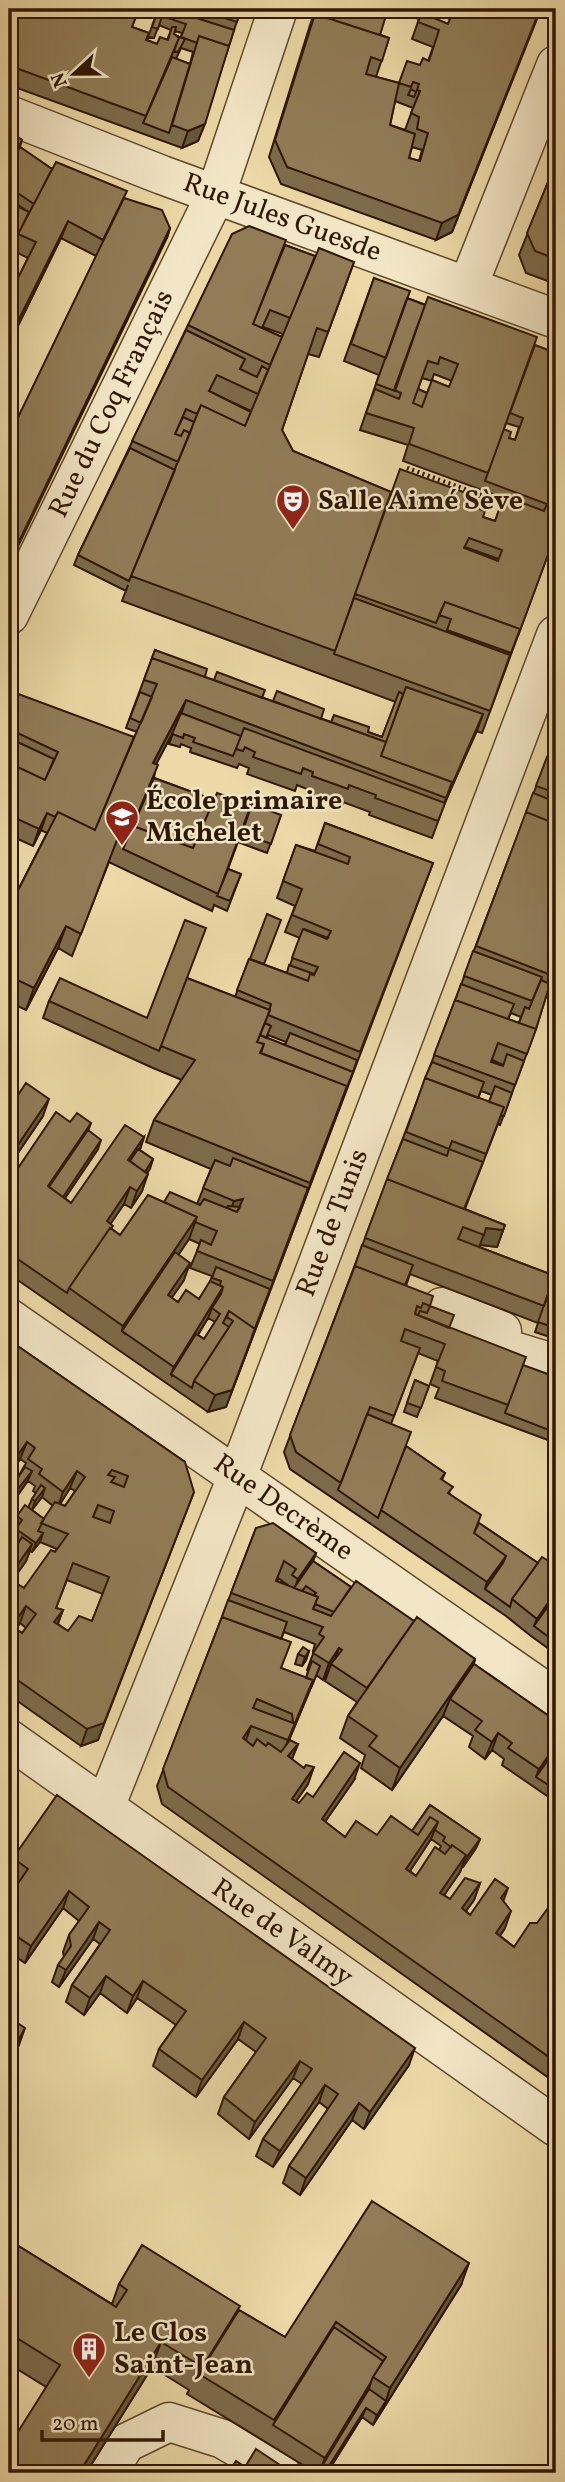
<svg xmlns="http://www.w3.org/2000/svg" width="565" height="2482" font-family="Vollkorn,serif">
  <style>
    .lines { fill: none; stroke-linecap: round; stroke-linejoin: round }
    .minor-casing { stroke: #5e482a; stroke-width: 41 }
    .path { stroke: #2f1700; stroke-width: 4.5; stroke-dasharray: 2 3.5; stroke-linecap: butt }
    .minor { stroke: #f3e6c6; stroke-width: 38 }
    .wall { fill: #7d6b4b; stroke: #2f1700; stroke-width: 2; fill-rule: evenodd }
    .shaded-wall { fill: #66573d; stroke: #2f1700; stroke-width: 2 }
    .building { fill: #917c57; stroke: #2f1700; stroke-width: 2; fill-rule: evenodd }
    .labels { text-anchor: middle; dominant-baseline: central; stroke-width: 5; stroke-linejoin: round; paint-order: stroke }
    .street-label { font-size: 28px; fill: #2f1700; stroke: #f3e6c6 }
    .poi-label { font-size: 28px; font-weight: bold; fill: #2f1700; stroke: #f3e6c6; text-anchor: start }
  </style>
  <rect width="100%" height="100%" fill="#ecd9a7"/>
  <filter id="stains"><feTurbulence type="fractalNoise" baseFrequency=".00286" numOctaves="4"/><feColorMatrix values="0 0 0 0 .2 0 0 0 0 .09 0 0 0 0 .02 0 0 0 .5 -.17"/></filter>
  <radialGradient id="worn" r=".72"><stop offset=".6" stop-color="#630" stop-opacity="0"/><stop offset="1" stop-color="#630" stop-opacity=".3"/></radialGradient>
  <g class="lines">
    <g class="minor-casing">
      <path id="minor" d="M9 115 162 175 556 319
        M468 286 556 65
        M9 615 216 194 278 9
        M442 1307 502 1331 500 1347 556 1364
        M9 1318 556 1699
        M9 1739 556 2127
        M105 1807 237 1477 556 635
        M107 2473 126 2443 169 2422 223 2439 281 2473"/>
    </g>
    <path class="path" d="M407 468 505 504"/>
    <use href="#minor" class="minor"/>
  </g>
  <path class="wall" d="M9 9 17 12 124 11 125 9H241L198 141 182 148 9 85ZM139 9 156 15 148 37 154 38 159 25 171 30 167 40 157 44 147 40 149 33 132 27ZM175 31 182 33 181 38 174 34ZM181 48 193 52 190 64 176 59Z
    M315 9 389 38 376 77 399 83 420 65 428 61 433 47 412 39 419 19 409 16 411 9H422L421 13 448 24 450 19 445 17 448 9H541L452 232 436 240 281 184 269 157ZM395 101 413 108 405 130 390 125ZM412 147 422 150 419 161 409 158Z
    M9 131 22 140 20 147 52 169 124 198 170 228 167 238 96 256 61 238 10 342 9 341V286L13 288 28 258 12 250 9 256V226L24 209 9 199Z
    M556 162V284L526 273 519 255Z
    M285 245 315 256 354 262 319 357 308 354 282 430 293 451 391 492 479 509 483 517 495 521 504 498 403 461 408 445 360 430 379 375 344 361 374 278 407 298 535 345 556 533 482 733 476 731 445 803 432 838 369 815 370 812 343 802 342 806 306 793 307 789 297 785 295 791 247 774 249 768 239 764 237 768 190 752 191 748 181 744 180 747 169 744 175 728 156 764 154 778 214 800 281 815 267 853 238 842 228 869 241 874 227 911 214 905 212 911 109 862 72 956 58 948 26 1010 9 1002V908L47 833 41 830 33 846 9 835V705L134 737 137 732 126 728 155 650 205 677 331 722 368 732 382 737 396 702 122 601 128 585 126 591 74 565 78 555 188 325ZM263 327 283 334 282 337 263 329ZM434 374 452 381 449 387 432 380ZM422 378 432 381 427 393 418 389ZM210 392 251 411V412ZM506 423 519 427 515 440 509 438 504 429ZM465 547 499 559 498 561 465 549Z
    M556 734V937L553 947 556 948V994L555 996 547 993 536 1029 500 1125 498 1124 465 1209 505 1225 497 1247 480 1245 479 1247 555 1276 556 1271V1339L535 1332 538 1323 410 1274 406 1286 430 1306 449 1328 521 1368 556 1377V1443L435 1398 439 1388 430 1384 438 1361 418 1353 391 1424 406 1446 445 1473 442 1480 450 1494 479 1523 538 1563H552L556 1558V1654L531 1636 506 1616 290 1469 284 1452ZM511 1013 521 1017 519 1023 508 1019ZM492 1060 503 1065V1066L491 1062ZM481 1091 492 1095 489 1102 478 1098Z
    M325 823 433 863 226 1407 208 1412 9 1274V1102L43 1116 9 1166 16 1171 70 1122 88 1130 98 1149 65 1198 71 1203 144 1137 140 1150 153 1159 147 1173 142 1191 131 1208 124 1204 110 1224 112 1229 120 1235 164 1202 197 1204 211 1169 146 1142 154 1120 182 1080 153 1068 43 1018 49 1001 147 1018 187 978 235 997 249 959 287 973 300 938 285 932 295 906 277 898 296 845 315 851ZM268 1035 286 1042 285 1045 267 1038ZM189 1239 200 1244 190 1268 212 1276 210 1282 199 1299 178 1302 171 1298 184 1280 178 1255ZM208 1318 215 1322 204 1339 198 1335Z
    M9 1340 185 1462 98 1740 81 1746 9 1695V1547L14 1540 12 1539 17 1528 13 1525 17 1516 28 1508 32 1499 36 1493 33 1491 35 1486 28 1481 15 1499 11 1494 14 1484 26 1463 20 1459 9 1476ZM70 1488 75 1491 65 1506 60 1504ZM42 1497 53 1506 44 1519 32 1510ZM40 1542 57 1549 24 1588 12 1581 26 1561 30 1551 32 1552ZM67 1580 103 1594 92 1621 68 1631 58 1624 63 1610 56 1608ZM20 1623 26 1628 22 1633 16 1629Z
    M415 1380 429 1386 417 1417 404 1412Z
    M256 1528 316 1553 313 1561 351 1587 414 1621 475 1659 474 1664 556 1721V1802L502 1765 504 1759 492 1750 485 1759 469 1747 473 1736 443 1716 392 1790 361 1768 365 1755 340 1738 348 1716 357 1702 325 1681 329 1670 323 1680 316 1675 287 1744H298L292 1759 308 1784 296 1801 299 1803 313 1797 354 1780 325 1822 345 1837 377 1835 412 1831 430 1805 480 1839 476 1848 463 1867H462L460 1872 444 1895 450 1899 480 1883 474 1900 466 1911 470 1915 503 1901 505 1928 500 1936 514 1947 537 1923 556 1913V2083L162 1804 157 1786ZM278 1578 288 1585 277 1581ZM284 1632 315 1644 313 1651H314L307 1670 308 1671 306 1678 281 1668V1639ZM431 1839 441 1846 439 1850 416 1876 410 1871Z
    M309 1651 306 1660 302 1666 295 1664 298 1654Z
    M13 1858 409 2065 364 2129 352 2120 300 2195 283 2183 289 2166 328 2109 319 2102 273 2167 256 2156 263 2139 302 2084 293 2078 249 2139 218 2114 224 2097 256 2052 238 2039 196 2097 153 2066 159 2049 176 2025 137 1998 127 2013 100 1993 84 2015 66 2002 72 1985 100 1944 93 1939 59 1987 52 1982 58 1965 64 1957 63 1952 69 1935 79 1921 63 1908 25 1963 9 1952V1896L18 1883 9 1876V1870Z
    M9 2017 19 2045 11 2058 9 2056Z
    M9 2240 112 2304 119 2284 239 2310 285 2337 461 2285 373 2425 362 2417 327 2473H316L187 2394 189 2390 152 2367 86 2473H9L46 2387 9 2364Z"/>
  <path class="shaded-wall" d="M540 9 452 232 436 240 442 223Z
    M205 124 198 141 182 148 188 131Z
    M68 221 61 238 10 342 16 325Z
    M170 228 167 238 9 565V562Z
    M186 700 178 723 145 785 153 763Z
    M483 714 477 731 444 804 450 787Z
    M47 813 41 830 33 846 39 829Z
    M66 926 58 948 26 1010 34 988Z
    M353 1072 226 1407 208 1412 215 1395 232 1390Z
    M49 1099 43 1116 9 1166V1158Z
    M91 1123 85 1140 47 1195 48 1186Z
    M144 1137 138 1154 125 1168 128 1160Z
    M101 1140 98 1149 55 1213 58 1203Z
    M153 1159 150 1169 137 1187 140 1178Z
    M148 1174 142 1191 131 1208 137 1191Z
    M130 1187 124 1204 101 1238 107 1221Z
    M243 1199 237 1216 228 1218 234 1201Z
    M197 1217 189 1239 125 1334 122 1331 123 1326Z
    M486 1228 503 1230 497 1247 480 1245Z
    M190 1263 184 1280 162 1312 168 1295Z
    M223 1287 217 1304 212 1308 208 1318 172 1376 171 1374 174 1367Z
    M27 1442 20 1459 9 1476 10 1466Z
    M32 1471 28 1480 15 1499 18 1489Z
    M77 1471 70 1488 57 1509 63 1492Z
    M45 1488 42 1497 32 1510 35 1501Z
    M194 1492 98 1740 81 1746 87 1729Z
    M43 1533 40 1542 32 1552 36 1543Z
    M32 1544 26 1561 9 1585V1577Z
    M316 1553 310 1570 292 1596 298 1579Z
    M506 1556 500 1573 485 1589 487 1582Z
    M556 1591V1599L534 1626 537 1619Z
    M26 1606 20 1623 9 1638 12 1626Z
    M63 1610 56 1627 54 1622Z
    M339 1648 333 1665 331 1664 329 1670 323 1680 329 1663Z
    M309 1651 306 1660 302 1666 305 1657Z
    M475 1659 467 1681 450 1699 443 1716 392 1790 400 1768Z
    M320 1666 307 1697 282 1757 288 1740Z
    M251 1726 245 1743 243 1738Z
    M498 1733 492 1750 485 1759 492 1742Z
    M298 1744 291 1761 288 1756Z
    M556 1745V1753L536 1777 539 1769Z
    M360 1763 354 1780 315 1836 322 1819Z
    M314 1767 308 1784 286 1816 292 1799Z
    M438 1822 431 1839 400 1886 406 1869Z
    M480 1839 476 1848 463 1867 466 1858Z
    M466 1855 460 1872 434 1910 440 1893Z
    M480 1883 474 1900 456 1925 462 1908Z
    M508 1888 502 1905 501 1898Z
    M69 1891 63 1908 25 1963 31 1946Z
    M511 1911 505 1928 490 1950 496 1933Z
    M99 1922 93 1939 59 1987 66 1970Z
    M106 1976 100 1993 84 2015 90 1998Z
    M143 1981 137 1998 127 2013 133 1996Z
    M244 2022 238 2039 196 2097 202 2080Z
    M25 2028 19 2045 11 2058 18 2041Z
    M415 2048 409 2065 364 2129 370 2112Z
    M300 2061 293 2078 249 2139 255 2122Z
    M325 2085 319 2102 273 2167 280 2151Z
    M359 2103 352 2120 300 2195 306 2178Z
    M469 2263 461 2285 373 2425 377 2415 386 2401 390 2388Z
    M161 2342 152 2367 86 2473H79Z
    M371 2382 366 2399 322 2466 325 2458Z
    M366 2408 362 2417 327 2473H325L327 2469Z"/>
  <path class="building" d="M9 9H12L17 12 18 9H81L93 13 94 9H119L124 11 125 9H139L132 27 149 33 146 40 157 44 160 37 168 40 172 27H176L174 34 179 38 146 116 16 68 9 64Z
    M81 9H94L92 13Z
    M159 9H168L234 30 229 46 199 36 197 43 181 37 186 24 162 16 158 29 152 27Z
    M196 9H241L237 22Z
    M316 9H388L380 35 315 14 312 22Z
    M454 9H540L458 215 442 223 287 167 275 140 315 14 389 38 382 61 371 57 366 74 399 83 390 125 415 134 409 158 420 161 428 133 417 129 419 117 411 113 420 91 417 90 419 84 413 82 411 87 399 83 407 61 420 65 423 58 429 61 439 30 418 22 422 13 448 24Z
    M177 36 185 39 178 52 174 51 179 38Z
    M199 36 229 46 205 124 188 131 172 125Z
    M172 57 190 64 169 133 143 123Z
    M411 89 416 92 414 97 408 95Z
    M9 131 22 140 9 164Z
    M20 147 52 169 34 204 9 187V167Z
    M56 162 127 191 103 240 68 221 16 325 9 321V286L13 288 36 242 18 234Z
    M555 165 556 166V259L535 251 527 233Z
    M124 198 162 210 170 228 9 562V436Z
    M19 207 29 212 12 247 9 245V226Z
    M249 226 286 240 253 324 282 337 270 365 188 325 232 234Z
    M285 245 315 256 290 318 270 310 262 328 253 324Z
    M319 248 354 262 328 332 317 328 282 430 293 451 391 492 335 651 131 576 201 405 245 426Z
    M374 278 410 291 386 358 351 344Z
    M428 297 537 337 488 473 409 444 414 428 366 413 375 389 399 399 401 393 394 390ZM440 357 458 364 449 387 432 380 422 407 413 403 428 361 438 364Z
    M407 298 425 305 395 391 376 384Z
    M186 330 245 359 240 369 257 377 262 366 268 370 258 394 217 375 209 391 251 412 245 426 201 405 197 414 186 409 175 434 181 436 184 430 190 433 178 462 132 441Z
    M535 345 556 353V533L518 636 520 629 445 602 436 623 355 594 400 469 483 499 479 509 485 511 483 517 495 521 504 496 544 511 547 504 485 481 504 429 511 432 509 438 515 440 523 418 510 413ZM469 538 502 550 498 561 464 548Z
    M418 389 427 393 422 407 413 403Z
    M183 417 194 422 190 433 184 430 181 436 175 434Z
    M130 448 175 470 129 581 78 555Z
    M354 598 510 655 490 711 334 654Z
    M445 602 520 629 511 653 447 630 451 619 439 615Z
    M155 650 207 669 205 677 152 658Z
    M152 658 386 742 381 756 452 782 446 798 186 700 153 763 158 765 125 844 117 840 81 934 66 926 34 988 9 976V908L58 812 95 830 157 684 144 680Z
    M217 672 265 690 262 698 214 680Z
    M406 687 483 714 451 787 452 782 381 756Z
    M277 691 324 709 321 719 273 701Z
    M13 692 134 737 95 830 58 812 55 817 47 813 39 829 11 816 9 820V763L45 780 58 752 9 729V706Z
    M140 692 152 697 141 723 130 718Z
    M399 692 403 694 386 742 331 722 334 715 369 727 368 732 382 737Z
    M181 713 241 736 233 756 193 742 195 738 184 734 183 738 172 734Z
    M244 728 445 803 438 821 375 798 376 795 349 785 348 789 312 776 313 772 303 768 301 774 253 757 255 752 245 747 243 751 236 749Z
    M555 737H556V760L548 757Z
    M9 738 54 759 45 780 9 763Z
    M547 757 556 760V793L536 786Z
    M154 778 214 800 193 848 133 826Z
    M217 793 251 805 218 894 123 849 133 826 193 848Z
    M533 793 556 802V824L526 812Z
    M252 804 281 815 271 844 242 833Z
    M526 812 556 824V883L554 882 551 889 556 891V937L552 947 556 948V977L476 946Z
    M325 823 433 863 360 1052 268 1015 271 1004 237 990 249 959 308 981 310 974 314 975 318 967 292 958 297 944 303 929 327 939 331 931 292 915 302 889 283 881 296 845 348 864 350 857 318 844Z
    M228 869 241 874 230 901 217 896Z
    M267 914 281 920 264 964 250 959Z
    M185 920 206 928 159 1051 49 1001 60 978 147 1018Z
    M304 929 328 938 327 939Z
    M473 951 542 977 532 1001 464 976Z
    M289 965 314 974V975L310 974 308 981 287 973Z
    M187 978 270 1010 257 1042 264 1044 260 1053 347 1086 310 1183 154 1120 195 1060 161 1046Z
    M541 980 550 984 536 1029 519 1023 525 1007 529 1009Z
    M461 984 514 1004 508 1019 455 1000V1001Z
    M455 1000 536 1029 527 1054 498 1043 491 1062 503 1066 507 1054 524 1061 515 1085 434 1055Z
    M265 1023 271 1026 266 1038 260 1035Z
    M290 1033 357 1060 353 1072 285 1045Z
    M260 1035 353 1072 345 1092 347 1086 261 1053 264 1044 257 1042Z
    M432 1062 484 1082 478 1098 425 1078Z
    M425 1078 504 1107 486 1154 452 1141 449 1149 406 1132Z
    M26 1083 49 1099 9 1158V1102L12 1104Z
    M495 1086 512 1093 504 1116 501 1115 504 1107 489 1102Z
    M56 1112 70 1122 77 1113 91 1123 48 1186 71 1203 125 1125 144 1137 128 1160 148 1174 137 1191 130 1187 107 1221 113 1226 111 1228H110L69 1288 67 1293 9 1253V1165L16 1171Z
    M88 1130 101 1140 63 1197 49 1187Z
    M403 1139 447 1156 449 1149 483 1162 464 1209 387 1179Z
    M138 1149 153 1159 145 1172 130 1161Z
    M233 1158 308 1188 273 1281 197 1251 201 1240 211 1245 217 1231 195 1222 197 1217 164 1202 170 1192 200 1205 204 1199 237 1212 243 1199 234 1201 203 1188 215 1160 230 1166Z
    M387 1179 505 1225 503 1230 486 1228 484 1235 463 1227 458 1239 555 1276 544 1306 365 1238Z
    M148 1195 197 1217 123 1326 69 1288 110 1228 120 1235Z
    M228 1206 240 1207 237 1212 227 1208Z
    M362 1245 413 1265 405 1285 355 1266Z
    M175 1252 190 1263 168 1295 178 1302 186 1290 199 1299 210 1281 223 1287 174 1367 122 1331Z
    M355 1266 433 1296 430 1306 423 1303 421 1308 417 1306 415 1314 526 1357 508 1405 442 1381 445 1371 436 1367 445 1344 405 1329 401 1341 420 1348 394 1416 370 1407 341 1483 296 1452 290 1435Z
    M216 1267 270 1289 252 1336 255 1329 229 1311 223 1323 229 1327 194 1381 192 1388 171 1374 196 1334 204 1339 220 1314 212 1308 221 1294 223 1287 220 1285 221 1281 212 1278Z
    M556 1271V1328L538 1322Z
    M430 1306 454 1315 449 1328 415 1314 418 1315 420 1311 427 1313Z
    M229 1311 255 1329 232 1390 215 1395 194 1381 233 1321 227 1317Z
    M9 1340 185 1462 194 1492 104 1723 87 1729 9 1674V1579L24 1588 51 1550 55 1552 68 1534 41 1523 55 1502 65 1506 85 1477 77 1471 63 1492 39 1474 42 1469 28 1459 35 1448 27 1442 10 1466H9ZM112 1470 128 1476 124 1487 111 1482 115 1477 108 1475ZM98 1505 114 1511 110 1523 93 1517ZM73 1563 109 1577 92 1621 79 1616 68 1631 54 1622 63 1610 56 1608ZM26 1606 36 1614 22 1633 12 1626Z
    M523 1365 556 1377V1426L554 1432 505 1413Z
    M415 1380 429 1386 421 1408 407 1403Z
    M367 1414 411 1432 378 1518 338 1490Z
    M406 1446 445 1473 441 1479 453 1487 448 1493 481 1515 474 1533 506 1556 487 1582 381 1510Z
    M25 1467 32 1471 18 1489 14 1484Z
    M41 1485 45 1488 35 1501 32 1499Z
    M25 1505 44 1519 38 1531 43 1533 36 1543 16 1529 22 1520 17 1516Z
    M273 1523 316 1553 298 1579 292 1575 296 1569 284 1561 276 1581 318 1597 313 1609 331 1616 356 1581 414 1621 367 1688 331 1664 342 1650 339 1648 329 1663 313 1653 324 1637 319 1634 323 1627 231 1593 256 1528Z
    M479 1523 538 1563 512 1599 510 1607 485 1589 503 1563 506 1556 474 1533Z
    M22 1537 32 1544 9 1577V1547L14 1538 19 1542Z
    M542 1557 552 1563 555 1557 556 1558V1591L537 1619 512 1599Z
    M313 1561 351 1587 334 1612 315 1604 318 1597 314 1595 316 1593 306 1586 302 1591 294 1588Z
    M556 1595V1633L554 1641 534 1626Z
    M228 1600 287 1622 281 1639 222 1617Z
    M222 1617 291 1642 281 1668 313 1680 288 1740 251 1726 243 1738 253 1746 257 1739 266 1746 268 1743 281 1752 290 1740 298 1744 288 1756 304 1768 306 1765 314 1767 292 1799 299 1803 307 1793 313 1797 344 1752 360 1763 322 1819 345 1837 356 1821 377 1835 391 1816 418 1835 430 1817 438 1822 406 1869 416 1876 435 1847 445 1854 452 1845 466 1855 440 1893 450 1899 465 1878 480 1883 462 1908 470 1915 495 1879 508 1888 501 1898 511 1911 496 1933 514 1947 530 1923H537L548 1908 556 1913V2062L168 1787 163 1769ZM257 1699 292 1714 293 1723 253 1708Z
    M417 1617 475 1659 400 1768 369 1746 377 1736 348 1716Z
    M303 1647 309 1651 305 1657 298 1654Z
    M312 1661 320 1666 311 1688 313 1680 306 1678Z
    M474 1664 556 1721V1745L539 1769 508 1748 512 1743 498 1733 492 1742 475 1730 482 1721 450 1699Z
    M556 1749V1790L536 1777Z
    M57 1795 415 2048 370 2112 359 2103 306 2178 289 2166 338 2094 325 2085 280 2151 263 2139 312 2069 300 2061 255 2122 224 2097 266 2038 244 2022 202 2080 159 2049 186 2011 143 1981 133 1996 106 1976 90 1998 72 1985 110 1930 99 1922 66 1970 58 1965 71 1946 69 1935 89 1907 69 1891 31 1946 12 1933 9 1939V1896L28 1869 13 1858Z
    M430 1805 480 1839 466 1858 465 1857 466 1855 452 1845 451 1847 443 1841 445 1837 435 1830 438 1822 430 1817 418 1835 412 1831Z
    M9 2017 25 2028 18 2041 9 2035Z
    M372 2201 469 2263 390 2388 373 2377 386 2357 336 2322 274 2420 199 2374 239 2310 285 2337Z
    M9 2240 116 2307 127 2290 119 2284 142 2245 240 2306 200 2371 196 2369 199 2365 161 2342 79 2473H9V2446L60 2365 9 2333Z
    M334 2327 383 2361 373 2377 371 2382 325 2458 273 2425Z
    M369 2389 386 2401 377 2415 366 2408 327 2469 322 2466Z
    M256 2449 292 2473H228L236 2461 245 2467Z"/>
  <defs>
    <g id="theatre-pin" transform="scale(1.75)"><path d="M0 17L-7.5 6A9.5 9.5 0 1 1 7.5 6Z" fill="#8f2418" stroke="#f3e6c6"/><path d="M-5-5.5Q0-4 5-5.5V0Q5 5 0 6Q-5 5-5 0ZM-3.3-2.5H-1v1.5H-3.3ZM1-2.5H3.3v1.5H1ZM-2.8 1Q0 5.5 2.8 1Z" fill="#fff"/></g>
    <g id="school-pin" transform="scale(1.75)"><path d="M0 17L-7.5 6A9.5 9.5 0 1 1 7.5 6Z" fill="#8f2418" stroke="#f3e6c6"/><path d="M0-5L7-2L0 1L-7-2ZM-4 1L0 2.5L4 1V4Q0 6-4 4Z" fill="#fff"/></g>
    <g id="building-pin" transform="scale(1.75)"><path d="M0 17L-7.5 6A9.5 9.5 0 1 1 7.5 6Z" fill="#8f2418" stroke="#f3e6c6"/><path d="M-4-6H4V6H1V3H-1V6H-4ZM-2.5-4.3h1.7v1.8h-1.7ZM.8-4.3h1.7v1.8H.8ZM-2.5-1h1.7V.8h-1.7ZM.8-1h1.7V.8H.8Z" fill="#fff"/></g>
  </defs>
  <g fill-rule="evenodd">
    <use href="#theatre-pin" x="293" y="501"/>
    <use href="#school-pin" x="122" y="817"/>
    <use href="#building-pin" x="89" y="2349"/>
  </g>
  <g class="labels">
    <g class="street-label">
      <text transform="translate(282 218) rotate(20)">Rue Jules Guesde</text>
      <text transform="translate(112 404) rotate(-64)">Rue du Coq Français</text>
      <text transform="translate(333 1223) rotate(-69)">Rue de Tunis</text>
      <text transform="translate(283 1508) rotate(35)">Rue Decrème</text>
      <text transform="translate(282 1933) rotate(35)">Rue de Valmy</text>
    </g>
    <g class="poi-label">
      <text x="318" y="501">Salle Aimé Sève</text>
      <text x="146" y="801">École primaire<tspan x="146" dy="32">Michelet</tspan></text>
      <text x="114" y="2333">Le Clos<tspan x="114" dy="32">Saint-Jean</tspan></text>
    </g>
  </g>
  <rect width="565" height="2482" fill="none" stroke="#ecd9a7" stroke-width="35"/>
  <rect x="10" y="10" width="544" height="2461" fill="none" stroke="#2f1700" stroke-width="3.5"/>
  <rect x="18" y="18" width="530" height="2447" fill="none" stroke="#2f1700" stroke-width="2"/>
  <g transform="translate(74 74) rotate(248)" stroke="#f3e6c6" stroke-width="5" paint-order="stroke">
  <path d="M0-5L12 26L0 18L-12 26Z" fill="#2f1700"/>
  <text y="-10" font-size="19" font-weight="bold" text-anchor="middle" fill="#2f1700">N</text>
  </g>
  <path d="M42 2430v10h121v-10" fill="none" stroke="#2f1700" stroke-width="3.5"/>
  <text x="52" y="2430" font-size="21" fill="#2f1700" stroke="#f3e6c6" stroke-width="5" paint-order="stroke">20 m</text>
  <rect width="100%" height="100%" filter="url(#stains)"/>
  <rect width="100%" height="100%" fill="url(#worn)"/>
</svg>
